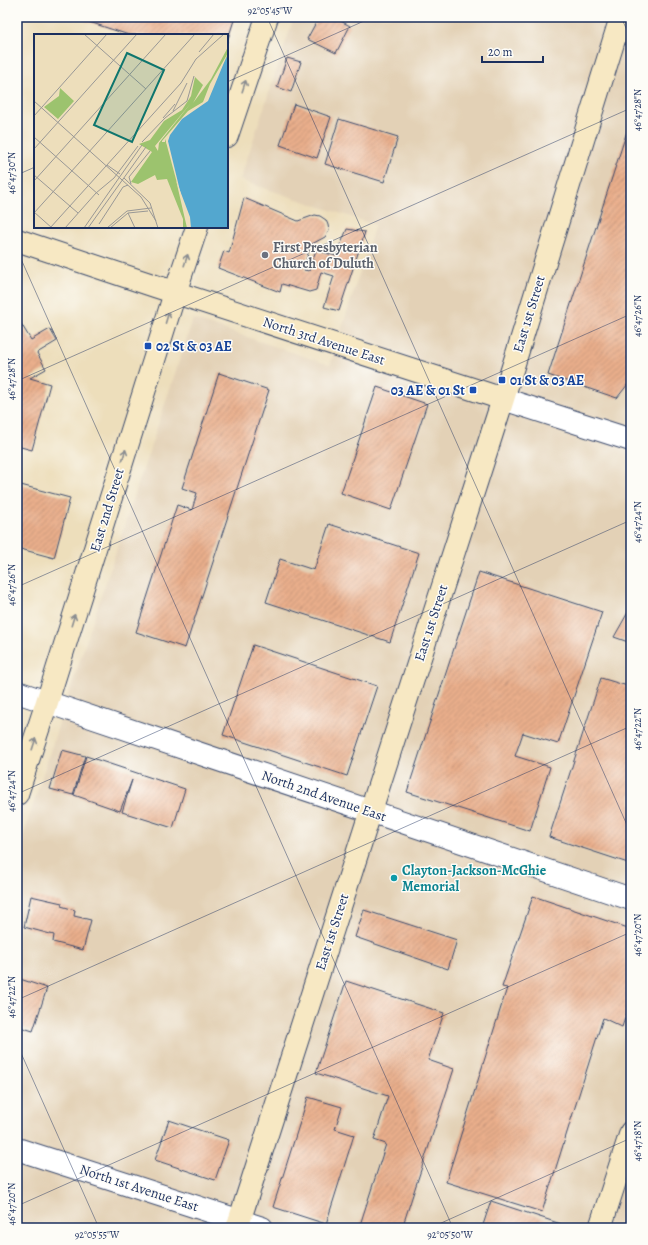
<svg xmlns="http://www.w3.org/2000/svg" width="648" height="1245" font-family="Alegreya,serif">
  <style>
    .built { fill: #e3d1b6 }
    .building { fill: url(#building-hatch) }
    .lines { fill: none; stroke-linecap: round; stroke-linejoin: round }
    .street-casing { stroke: #3a496c; stroke-width: 24 }
    .secondary-casing { stroke: #3a496c; stroke-width: 24 }
    .street { stroke: #fff; stroke-width: 22 }
    .secondary { stroke: #f7e8c3; stroke-width: 22 }
    .oneway { stroke: #898c90 }
    .ticks { fill: none; stroke: #1b2f5e; stroke-width: 1; stroke-opacity: 0.45 }
    .worship-dot { fill: #6b7280; stroke: #fdfcf7; stroke-width: 1.5 }
    .transit-dot { fill: #1a4fb4; stroke: #fdfcf7; stroke-width: 1.5 }
    .culture-dot { fill: #0f9aa8; stroke: #fdfcf7; stroke-width: 1.5 }
    .labels { text-anchor: middle; dominant-baseline: central; stroke-width: 3; stroke-linejoin: round; paint-order: stroke }
    .worship-label { font-size: 14px; font-weight: bold; fill: #5b616d; stroke: #fdfcf7; text-anchor: start }
    .street-label { font-size: 14px; fill: #1b2f5e; stroke: #fdfcf7 }
    .transit-label { font-size: 14px; font-weight: bold; fill: #164399; stroke: #fdfcf7; text-anchor: start }
    .culture-label { font-size: 14px; font-weight: bold; fill: #0d838f; stroke: #fdfcf7; text-anchor: start }
    .inset-road { fill: none; stroke: #999896; stroke-width: 1 }
    .view { fill: #0f766e; fill-opacity: 0.15; stroke: #0f766e; stroke-width: 2 }
    .inset-edge { fill: none; stroke: #1b2f5e; stroke-width: 2 }
    .neatline { fill: none; stroke: #1b2f5e; stroke-width: 1.5 }
    .ticks-label { font-size: 10px; text-anchor: middle; fill: #1b2f5e }
  </style>
  <defs>
    <pattern id="building-hatch" width="6" height="6" patternUnits="userSpaceOnUse"><rect width="6" height="6" fill="#e9ae8b"/><path d="M-1 1l2-2M0 6l6-6M5 7l2-2" fill="none" stroke="#bc8e75"/></pattern>
  </defs>
  <rect width="100%" height="100%" fill="#fdfcf7"/>
  <filter id="ink" filterUnits="userSpaceOnUse"><feTurbulence type="fractalNoise" baseFrequency=".025" numOctaves="2"/><feDisplacementMap in="SourceGraphic" scale="8" xChannelSelector="R" yChannelSelector="G"/><feConvolveMatrix kernelMatrix="1 2 1 2 8 2 1 2 1" color-interpolation-filters="sRGB"/></filter>
  <filter id="wash" filterUnits="userSpaceOnUse"><feTurbulence type="fractalNoise" baseFrequency=".012" numOctaves="4" result="noise"/><feDisplacementMap in="SourceGraphic" scale="16" xChannelSelector="R" yChannelSelector="G"/><feGaussianBlur stdDeviation="0.9" result="paint"/><feColorMatrix in="noise" values="0 0 0 0 0 0 0 0 0 0 0 0 0 0 0 0 0 1.4 0 .05"/><feComposite in="paint" operator="in"/></filter>
  <g filter="url(#wash)">
    <rect width="100%" height="100%" fill="#eddebb"/>
    <path class="built" d="M294 17H631V1228H17V855L64 708 193 319 330 365 375 225 240 180Z"/>
    <g id="blocks">
      <path class="building" d="M74 17H235L227 42V35H129Z
        M319 17H333L350 26 336 53 307 39Z
        M287 58 301 62 291 92 277 87Z
        M294 104 331 117 317 158 280 145Z
        M339 119 398 137 384 182 325 164Z
        M631 119V385L628 384 617 398 548 375Z
        M244 198 298 221 315 215 320 216 326 220 328 225 329 231 325 237 310 245 304 270 309 271 316 250 336 256 347 229 365 232 339 311 324 307 334 276 321 272 316 290 309 292 282 284 280 292 218 268 224 251 229 253Z
        M20 322 31 340 50 329 57 341 37 353 46 369 30 378 50 384 32 450 17 446V324Z
        M219 373 269 390 185 648 136 632 177 505 192 510 197 493 182 488Z
        M377 387 427 404 391 510 341 493Z
        M17 484 70 498 54 558 17 548Z
        M329 524 419 553 390 642 266 602 280 559 314 570Z
        M479 572 602 612 558 744 523 733 515 756 550 767 530 831 407 792Z
        M631 607V643L614 637Z
        M253 645 377 686 347 776 223 735Z
        M601 678 631 687V864L549 837Z
        M62 750 85 756 73 795 50 789Z
        M86 756 185 789 173 828 122 812 132 780 120 811 74 795Z
        M31 896 62 903 61 906 75 910 74 916 91 920 83 950 53 942 54 935 24 927Z
        M533 896 631 929V1000L622 1027 603 1018 542 1212 446 1182 507 988 502 987Z
        M364 910 457 940 448 969 355 937Z
        M17 978 47 988 33 1031 17 1026Z
        M346 981 444 1013 428 1060 454 1069 402 1228H359L386 1144 374 1140 388 1096 316 1073Z
        M308 1097 342 1107 335 1129 354 1135 326 1224 273 1207Z
        M169 1120 229 1140 215 1180 155 1160Z
        M491 1201 561 1224 560 1228H482Z"/>
    </g>
  </g>
  <g filter="url(#ink)">
    <use href="#blocks" fill-opacity="0" stroke="#3a496c" stroke-width="1"/>
    <g class="lines">
      <g class="street-casing">
        <path id="street" d="M503 399 631 440
          M17 692 631 899
          M17 1149 262 1228"/>
      </g>
      <g class="secondary-casing">
        <path id="secondary" d="M227 136 267 17
          M17 240 155 286 503 399
          M17 794 47 702 175 293 197 227
          M237 1228 503 399 621 17
          M600 1228 631 1132"/>
      </g>
      <use href="#street" class="street"/>
      <use href="#secondary" class="secondary"/>
    </g>
    <defs><path id="oneway-shaft" d="M-6 0H5M1.5-3L5.5 0L1.5 3" fill="none" stroke-width="1.6" stroke-linecap="round" stroke-linejoin="round"/></defs>
    <g class="oneway">
      <use href="#oneway-shaft" transform="translate(244 86) rotate(-72)"/>
      <use href="#oneway-shaft" transform="translate(186 260) rotate(-72)"/>
      <use href="#oneway-shaft" transform="translate(167 318) rotate(-73)"/>
      <use href="#oneway-shaft" transform="translate(124 455) rotate(-73)"/>
      <use href="#oneway-shaft" transform="translate(73 620) rotate(-73)"/>
      <use href="#oneway-shaft" transform="translate(34 744) rotate(-72)"/>
    </g>
  </g>
  <path class="ticks" d="M267 17 631 834M621 17 631 39M227 82 373 17M17 175 35 167M17 250 453 1228M17 381 631 108M17 587 631 314M17 794 631 520M17 1000 631 726M17 1044 99 1228M17 1206 631 932M430 1228 631 1138"/>
  <circle class="worship-dot" cx="265" cy="255" r="4"/>
  <g class="transit-dot">
    <rect x="144" y="342" width="8" height="8" rx="2"/>
    <rect x="498" y="376" width="8" height="8" rx="2"/>
    <rect x="469" y="386" width="8" height="8" rx="2"/>
  </g>
  <circle class="culture-dot" cx="394" cy="878" r="4"/>
  <g class="labels">
    <g class="worship-label">
      <text x="273" y="247">First Presbyterian<tspan x="273" dy="16">Church of Duluth</tspan></text>
    </g>
    <g class="street-label">
      <text transform="translate(529 314) rotate(-73)">East 1st Street</text>
      <text transform="translate(324 341) rotate(18)">North 3rd Avenue East</text>
      <text transform="translate(107 510) rotate(-73)">East 2nd Street</text>
      <text transform="translate(431 623) rotate(-72)">East 1st Street</text>
      <text transform="translate(324 796) rotate(19)">North 2nd Avenue East</text>
      <text transform="translate(332 932) rotate(-72)">East 1st Street</text>
      <text transform="translate(139 1188) rotate(18)">North 1st Avenue East</text>
    </g>
    <g class="transit-label">
      <text x="156" y="346">02 St &amp; 03 AE</text>
      <text x="510" y="380">01 St &amp; 03 AE</text>
      <text x="465" y="390" text-anchor="end">03 AE &amp; 01 St</text>
    </g>
    <g class="culture-label">
      <text x="402" y="870">Clayton-Jackson-McGhie<tspan x="402" dy="16">Memorial</tspan></text>
    </g>
  </g>
  <g transform="translate(34 34)">
    <rect width="194" height="194" fill="#eddebb"/>
    <path d="M194 13V21L173 66 132 108 155 194H149V185L133 145 123 146 121 141 104 150 97 148 118 118 105 110 116 106 130 87 148 76 157 62 161 43 169 51 159 69 177 45ZM157 69 125 109 124 117 121 112ZM26 54 40 67 24 85 10 73 25 62Z" fill="#9cc36e" fill-rule="evenodd"/>
    <path d="M194 21V194H155L133 103 148 84 173 66 178 50Z" fill="#53a7cf"/>
    <path d="M194 19 174 67 148 85 136 101 133 110 131 105V108H128V107L154 77 169 68 176 50ZM142 146 156 183 157 194H153Z" fill="#eddebb"/>
    <path class="inset-road" d="M50 0 112 55M165 18 180 0M0 67 107 163 122 187M139 77 153 49M0 82 73 0M129 84 141 70M0 103 65 161M108 108 131 84 153 67 160 42M0 115 103 0M73 131 86 140M0 141 44 179M90 144 116 169 124 194M0 147 132 0M97 150 95 143 116 117M0 178 18 194M0 179 161 0M94 179 101 194M65 190 89 153 94 151M16 194 147 49 162 25 190 0M31 194 62 159 80 144 104 112M50 194 108 111M54 194 112 113M73 194 93 177 117 174M76 194 94 179 114 177"/>
    <path class="view" d="M93 19 130 36 98 108 60 91Z"/>
    <rect width="194" height="194" class="inset-edge"/>
  </g>
  <rect width="648" height="1245" fill="none" stroke="#fdfcf7" stroke-width="44"/>
  <path d="M482 56v6h61v-6" fill="none" stroke="#1b2f5e" stroke-width="2"/>
  <text x="488" y="56" font-size="12" fill="#1b2f5e" stroke="#fdfcf7" stroke-width="3" paint-order="stroke">20 m</text>
  <rect x="22" y="22" width="604" height="1201" class="neatline"/>
  <g class="ticks-label">
    <text x="270" y="14">92°05'45"W</text>
    <text transform="translate(637 110) rotate(-90)" y="4">46°47'28"N</text>
    <text transform="translate(11 173) rotate(-90)" y="4">46°47'30"N</text>
    <text transform="translate(637 316) rotate(-90)" y="4">46°47'26"N</text>
    <text transform="translate(11 379) rotate(-90)" y="4">46°47'28"N</text>
    <text transform="translate(637 522) rotate(-90)" y="4">46°47'24"N</text>
    <text transform="translate(11 585) rotate(-90)" y="4">46°47'26"N</text>
    <text transform="translate(637 729) rotate(-90)" y="4">46°47'22"N</text>
    <text transform="translate(11 791) rotate(-90)" y="4">46°47'24"N</text>
    <text transform="translate(637 935) rotate(-90)" y="4">46°47'20"N</text>
    <text transform="translate(11 997) rotate(-90)" y="4">46°47'22"N</text>
    <text transform="translate(637 1141) rotate(-90)" y="4">46°47'18"N</text>
    <text transform="translate(11 1204) rotate(-90)" y="4">46°47'20"N</text>
    <text x="97" y="1238">92°05'55"W</text>
    <text x="450" y="1238">92°05'50"W</text>
  </g>
</svg>
